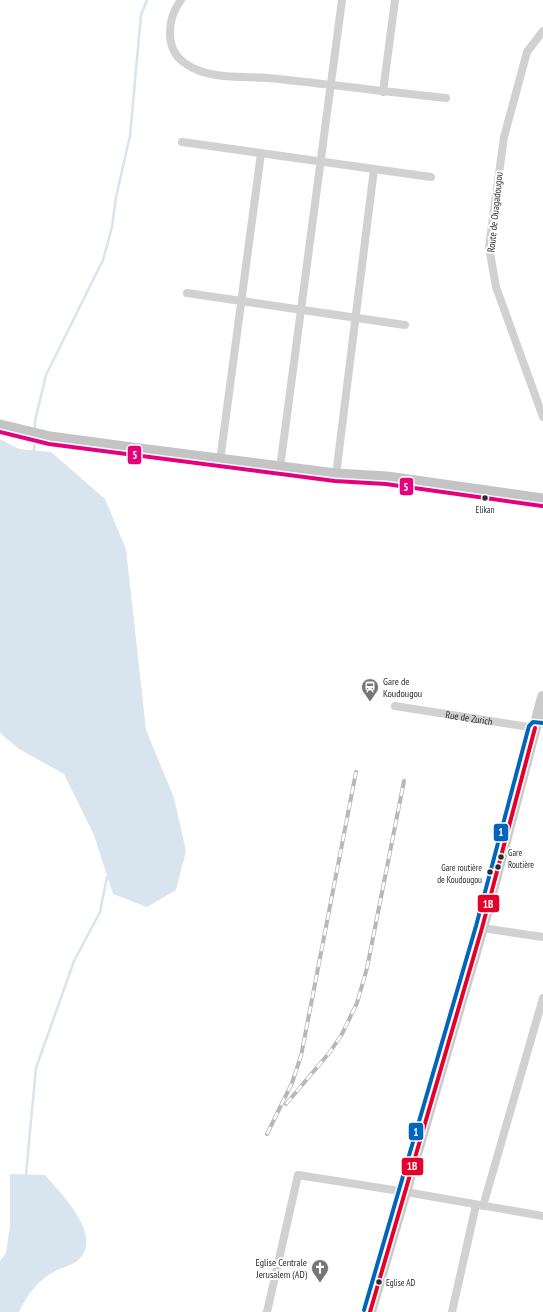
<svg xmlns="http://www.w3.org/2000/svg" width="543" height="1312" font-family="'PT Sans Narrow',sans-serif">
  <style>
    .water { fill: #d8e4ee }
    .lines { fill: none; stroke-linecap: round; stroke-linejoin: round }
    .stream { stroke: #d8e4ee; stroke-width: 2.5 }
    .street { stroke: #d1d1d1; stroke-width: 8 }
    .secondary { stroke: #cacaca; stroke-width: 12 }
    .primary { stroke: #c4c4c4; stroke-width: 13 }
    .rail-casing { stroke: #b8b8b8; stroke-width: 4 }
    .rail { stroke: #fff; stroke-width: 2.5; stroke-dasharray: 8; stroke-linecap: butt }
    .bus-1-casing { stroke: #fff; stroke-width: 7 }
    .bus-2-casing { stroke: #fff; stroke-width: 7 }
    .bus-3-casing { stroke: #fff; stroke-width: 7 }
    .bus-1 { stroke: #e4002b; stroke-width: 4 }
    .bus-2 { stroke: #e5007d; stroke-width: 4 }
    .bus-3 { stroke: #0065bd; stroke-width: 4 }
    .bus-dot { fill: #2c2c2c; stroke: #fff; stroke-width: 1.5 }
    .labels { text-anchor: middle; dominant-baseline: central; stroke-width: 4; stroke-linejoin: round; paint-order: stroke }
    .bus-label { font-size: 9px; fill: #2c2c2c; stroke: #fff; text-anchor: start }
    .street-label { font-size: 10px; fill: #2c2c2c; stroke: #fff }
    .poi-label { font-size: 10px; fill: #2c2c2c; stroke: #fff; text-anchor: start }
    .line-badge { stroke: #fff; stroke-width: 1.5 }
    .badge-label { font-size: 11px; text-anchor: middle; font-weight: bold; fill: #fff }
  </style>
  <rect width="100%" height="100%" fill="#fff"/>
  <path class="water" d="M0 439 19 449 51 452 105 499 126 549 146 730 174 798 186 851 176 890 147 907 113 894 94 835 64 774 19 749 0 733Z
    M10 1174 45 1175C60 1193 106 1237 77 1261 72 1265 63 1267 57 1270 39 1279 27 1294 19 1312H0V1261L6 1253 10 1226Z"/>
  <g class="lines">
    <path class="stream" d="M35 430V421L46 375 103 260 112 227 116 197 130 136 141 15 147 0
      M34 450 35 439
      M26 1174 36 1068 74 961 100 912 107 877"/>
    <g class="street">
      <path d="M181 0C167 19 164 50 186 64 209 80 242 76 268 78 328 84 387 92 446 98"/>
      <path d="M543 31 527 52 504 137 489 247 496 287 543 417"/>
      <path d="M383 92 395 0"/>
      <path d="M182 142 431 177"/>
      <path d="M187 293 405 325"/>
      <path d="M220 461 261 153"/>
      <path d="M280 468 342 0"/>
      <path d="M336 475 374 169"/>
      <path id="s1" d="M395 706 535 728"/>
      <path d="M482 928 543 937"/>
      <path d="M483 1206 543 998"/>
      <path d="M267 1312 298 1175 406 1192 543 1216"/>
      <path d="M452 1312 476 1205"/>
    </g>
    <path class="secondary" d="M370 1312 482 928 543 697"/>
    <path class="primary" d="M0 426 50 438 124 448 336 475 387 478 543 500"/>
    <g class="rail-casing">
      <path id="rail" d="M286 1104 330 1052 342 1034 357 1003 367 968 404 781
        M267 1134 292 1083 301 1056 356 772"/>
    </g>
    <use href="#rail" class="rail"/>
    <g class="bus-1-casing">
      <path id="bus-1" d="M370 1312 482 928 535 728"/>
    </g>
    <g class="bus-2-casing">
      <path id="bus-2" d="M0 432 49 444 335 481 386 484 542 506"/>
    </g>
    <g class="bus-3-casing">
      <path id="bus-3" d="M364 1310 476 926 529 726 533 722 543 723"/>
    </g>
    <use href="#bus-1" class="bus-1"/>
    <use href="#bus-2" class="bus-2"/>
    <use href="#bus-3" class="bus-3"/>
  </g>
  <defs>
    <g id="station-pin" transform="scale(0.9)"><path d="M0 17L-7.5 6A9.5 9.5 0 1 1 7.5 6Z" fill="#767676" stroke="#fff"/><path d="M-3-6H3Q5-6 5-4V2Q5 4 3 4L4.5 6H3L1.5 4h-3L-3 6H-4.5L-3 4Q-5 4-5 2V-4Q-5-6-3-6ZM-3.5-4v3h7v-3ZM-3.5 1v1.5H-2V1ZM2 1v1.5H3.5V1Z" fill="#fff"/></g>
    <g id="church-pin" transform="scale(0.9)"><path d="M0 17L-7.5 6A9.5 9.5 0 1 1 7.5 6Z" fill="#767676" stroke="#fff"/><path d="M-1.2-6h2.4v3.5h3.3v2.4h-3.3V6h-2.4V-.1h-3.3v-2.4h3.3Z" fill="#fff"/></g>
  </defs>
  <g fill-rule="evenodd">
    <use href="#station-pin" x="370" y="687"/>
    <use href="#church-pin" x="320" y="1268"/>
  </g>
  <g class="bus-dot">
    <circle cx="485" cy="498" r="3.5"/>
    <circle cx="501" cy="857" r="3.5"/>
    <circle cx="498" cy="867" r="3.5"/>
    <circle cx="490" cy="872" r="3.5"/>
    <circle cx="379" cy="1282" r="3.5"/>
  </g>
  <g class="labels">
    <g class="bus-label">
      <text x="485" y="509" text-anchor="middle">Elikan</text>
      <text x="508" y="852">Gare<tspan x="508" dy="12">Routière</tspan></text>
      <text x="482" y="867" text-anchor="end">Gare routière<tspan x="482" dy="12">de Koudougou</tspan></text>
      <text x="386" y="1282">Eglise AD</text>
    </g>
    <g class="street-label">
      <text transform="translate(495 212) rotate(-84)">Route de Ouagadougou</text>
      <text stroke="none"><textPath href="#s1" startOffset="75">Rue de Zurich</textPath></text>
    </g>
    <g class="poi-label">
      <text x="383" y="681">Gare de<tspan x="383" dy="12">Koudougou</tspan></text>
      <text x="307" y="1262" text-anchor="end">Eglise Centrale<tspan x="307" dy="12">Jerusalem (AD)</tspan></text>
    </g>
  </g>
  <g class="line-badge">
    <rect x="127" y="445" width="15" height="20" rx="4" fill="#e5007d"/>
    <rect x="399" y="477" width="15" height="19" rx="4" fill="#e5007d"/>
    <rect x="493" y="823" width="16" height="19" rx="4" fill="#0065bd"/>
    <rect x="477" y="894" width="23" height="19" rx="4" fill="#e4002b"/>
    <rect x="408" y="1122" width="16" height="19" rx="4" fill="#0065bd"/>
    <rect x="401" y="1157" width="23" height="19" rx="4" fill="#e4002b"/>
  </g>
  <g class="badge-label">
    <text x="135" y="459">5</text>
    <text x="406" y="491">5</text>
    <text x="501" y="836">1</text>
    <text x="488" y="908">1B</text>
    <text x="416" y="1136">1</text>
    <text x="412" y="1170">1B</text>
  </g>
</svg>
